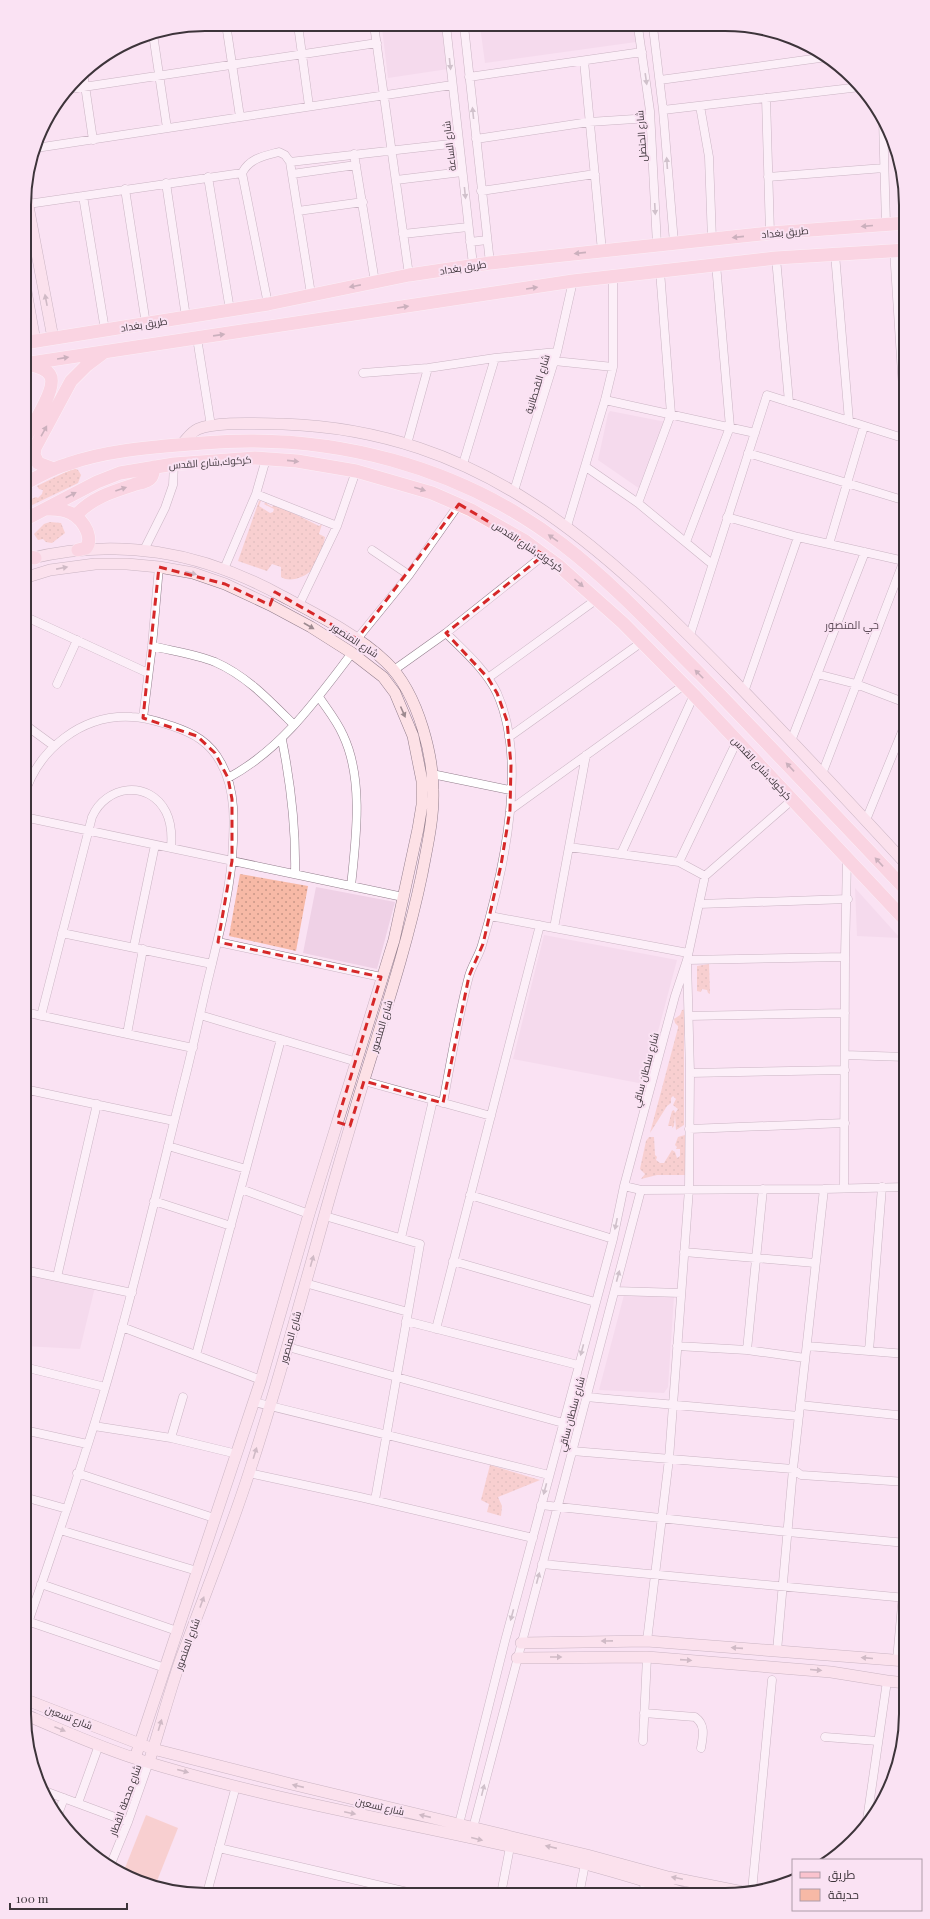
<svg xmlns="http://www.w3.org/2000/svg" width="930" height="1919" font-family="'Playfair Display',Cairo,serif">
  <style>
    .built { fill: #efd1e6 }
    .green { fill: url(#green-dots) }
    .pitch { fill: #f7b9a6 }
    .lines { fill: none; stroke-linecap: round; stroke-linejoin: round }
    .street-casing { stroke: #927e8c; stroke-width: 9 }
    .secondary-casing { stroke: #927e8c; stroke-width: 12 }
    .primary-casing { stroke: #fff; stroke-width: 14 }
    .street { stroke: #fff; stroke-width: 8 }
    .secondary { stroke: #fde1e6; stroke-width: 11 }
    .primary { stroke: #fac3ce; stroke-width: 13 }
    .oneway { fill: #9e9a9c }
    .oneway2 { fill: #92747d }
    .oneway3 { fill: #9d8a90 }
    .marked { fill: none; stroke: #d62828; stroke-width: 3; stroke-dasharray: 8 5; stroke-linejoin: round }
    .labels { text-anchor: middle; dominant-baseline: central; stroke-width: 4; stroke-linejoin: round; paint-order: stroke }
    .street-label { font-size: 10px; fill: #3d343a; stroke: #fae2f3 }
    .neighbourhood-label { font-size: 11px; fill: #5b4956; stroke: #fae2f3 }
    .rim { fill: none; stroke: #3d343a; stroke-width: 2 }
  </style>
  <defs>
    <pattern id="green-dots" width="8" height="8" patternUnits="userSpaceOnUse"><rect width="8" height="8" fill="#f7b9a6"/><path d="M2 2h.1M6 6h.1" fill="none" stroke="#c99788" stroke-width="1.8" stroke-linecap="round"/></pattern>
  </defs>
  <rect width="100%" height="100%" fill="#fae2f3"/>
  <path class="built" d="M405 25H442L448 69 388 78 382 28Z
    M480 26 634 27 636 42 485 63Z
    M610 411 666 422 640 489 598 460 608 414Z
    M316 887 395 902 377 969 303 953Z
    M855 888 900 938 857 936Z
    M544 935 677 960 644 1084 513 1059Z
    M24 1272 95 1287 80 1349 24 1346Z
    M624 1295 674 1296 668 1387 664 1393 599 1390Z"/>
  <path class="green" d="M74 468 78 470 81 475 78 483 26 508 24 502 36 497 38 498 42 494 43 490 39 489 37 486Z
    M259 501H261L259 506 270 513 273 512 274 509 262 503 264 504 267 501V504L272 507 275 504 319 526 322 524 319 534 325 537C323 547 320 562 312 570 305 577 290 583 281 577V567L272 564 267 571 238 561Z
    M50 522 61 523 65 533 52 543 46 542 43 539 38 540 34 534 44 524Z
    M240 874 308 886 296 951 229 936Z
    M709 964 710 994 708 993 707 990 702 989 701 992 697 991V966Z
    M687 1009 684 1037V1125L676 1130 675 1115 674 1126 672 1128V1126H668L672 1111 674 1110 675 1113 678 1109 673 1105 676 1099 673 1096 671 1098V1103L667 1106 650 1133 678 1028V1026L675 1023 674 1019 680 1015 682 1010Z
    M685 1135V1175H657L641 1179 645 1174 640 1169 646 1141 649 1137H654L655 1155 657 1157 656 1160 660 1163H664L672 1150 675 1152 677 1158 680 1156V1149H676L677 1147 675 1145 678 1137Z
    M490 1465 540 1480 498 1497 502 1506 501 1516 487 1512 489 1504 481 1500Z"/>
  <path class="pitch" d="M146 1815 178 1828 155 1886 123 1873Z"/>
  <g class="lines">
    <g class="street-casing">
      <path id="street" d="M226 24 240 117
        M298 25 309 106
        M374 25 409 275
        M446 25 473 265
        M464 26 490 263
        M638 27 650 111 657 245
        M653 27 663 110 674 243
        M446 28 464 26
        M153 34 167 128
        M584 61 602 251
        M83 72 93 140
        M469 77 642 52
        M660 80 827 57
        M70 89 377 43
        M766 98 770 233
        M700 106 709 157 712 240
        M663 110 860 87
        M883 119 886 224
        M476 139 589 122 650 118
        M36 148 452 85
        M354 154 375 282
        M290 162 459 143
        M292 174 356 165
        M208 177 230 310
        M768 177 884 168
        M396 180 462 172
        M166 183 186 317
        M125 189 146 324
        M481 191 595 174
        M83 196 105 330
        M28 204 242 173
        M298 211 363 202
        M403 234 468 227
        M470 242 487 240
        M894 250 906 435
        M835 254 849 421
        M776 258 789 402
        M268 304 242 173C250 158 264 156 279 152L285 155 290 162 311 294
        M197 338 211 426
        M554 361 613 367
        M363 373 428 368 495 358 557 352
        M605 400 755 433
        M407 444 428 368
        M748 453 906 501
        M463 464 495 358
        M586 467 638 503 712 564
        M514 491 557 352 573 281
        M256 494 337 526
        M638 503 671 414 660 271
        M727 517 798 537 904 561
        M567 526 605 400 613 367V277
        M686 542 730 427 716 264
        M829 544 864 426
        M144 550 165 508 173 485 174 464
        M372 550 409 575
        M224 569 256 494 266 459
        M299 605 337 526 356 471
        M24 616 148 673
        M690 635 767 395 906 439
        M357 639 409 575 459 504
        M152 646C172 651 195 654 215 662 247 676 270 701 294 725
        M394 670 446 633 544 555
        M817 674 856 684 906 703
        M488 678 597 599
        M57 684 77 640
        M744 692 798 537
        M319 697C327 709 337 721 343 735 364 779 356 839 351 886
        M143 718 152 646 159 567
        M24 724 54 746
        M509 737 642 642
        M282 740C291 785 296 828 295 874
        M791 741 865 552
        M432 774 510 790
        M822 774 906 555
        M228 778C282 749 316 700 352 653
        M510 810 684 685
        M24 817 403 897
        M866 820 906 722
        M569 847 679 862 705 876
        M621 854 694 695
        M679 862 737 741
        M699 904 848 899
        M490 916 688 953
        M554 928 586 755
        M62 933 212 964
        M218 942 381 977
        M134 946 155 845
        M687 960 845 957
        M24 1012 193 1048
        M200 1015 357 1062
        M41 1016 92 817C106 785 149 779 166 812 172 824 172 836 171 848
        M689 1016 845 1013
        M127 1034 143 949
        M845 1055 906 1057
        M690 1073 845 1070
        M364 1081 491 1116
        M24 1089 174 1121
        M443 1103C451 1061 458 1017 469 976 472 965 479 956 482 945 503 874 529 764 497 693 486 670 464 651 446 633
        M24 1104 27 1089
        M689 1129 845 1123
        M168 1146 246 1169
        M624 1186 641 1190 824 1189 906 1187
        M844 1188 845 957 847 858
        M241 1189 309 1214
        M470 1195 613 1239
        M154 1201 231 1226
        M325 1216 420 1244 375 1500
        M401 1238 433 1100
        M684 1252 815 1263
        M453 1261 595 1302
        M24 1270 132 1293
        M57 1277 97 1104
        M305 1283 408 1312
        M615 1291 681 1293
        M406 1321 578 1365
        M122 1327 261 1380
        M436 1329 540 925
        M677 1346 747 1350 805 1358
        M807 1346 906 1354
        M288 1347 563 1423
        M747 1350 763 1189
        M869 1351 882 1187
        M196 1355 281 1039
        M24 1367 105 1387
        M586 1397 799 1416
        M254 1402 549 1475
        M800 1405 906 1416
        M94 1426 171 1438 237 1454
        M24 1430 87 1444
        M171 1438 183 1397
        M572 1451 793 1469 801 1475 906 1482
        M77 1473 214 1518
        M249 1473 360 1497 533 1538
        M24 1497 67 1509
        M541 1505 788 1532 906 1543
        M60 1530 197 1571
        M542 1564 906 1598
        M41 1584 177 1631
        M24 1620 165 1668
        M24 1636C31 1612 40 1589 48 1565 64 1518 80 1470 95 1422 129 1311 155 1198 183 1086 192 1052 199 1018 207 984 217 943 228 901 232 859 234 828 237 791 221 763 210 742 193 733 172 726 159 722 146 717 132 717 82 714 38 749 24 796
        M647 1641 669 1459 689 1189 690 1073 687 960 705 876 792 800
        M777 1651 793 1469 824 1189
        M897 1660 906 1561
        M644 1713 695 1717C706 1725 703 1736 701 1748
        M825 1737 878 1741
        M643 1741 647 1657
        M42 1790 128 1822
        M78 1803 99 1745
        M57 1817 64 1798
        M459 1824 505 1641 613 1239 624 1186 675 996 687 960
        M866 1827 887 1681
        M473 1828 641 1190
        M219 1848 416 1894
        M110 1866 128 1822 149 1762
        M752 1891 772 1680
        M207 1893 236 1786
        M501 1894 510 1847
        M579 1895 585 1864
        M643 1895 645 1882"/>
    </g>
    <g class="secondary-casing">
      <path id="secondary" d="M25 190 53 338
        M24 280 35 341
        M182 444C187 439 191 432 198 429 217 421 261 424 283 424 483 431 602 546 734 681 792 741 849 802 906 864
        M28 559C118 537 200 551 282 596 316 614 358 635 386 662 404 679 416 706 423 729 429 749 433 770 433 790 434 818 427 847 422 874 404 961 374 1043 350 1127 316 1241 287 1357 250 1470 230 1533 204 1596 181 1659 169 1693 160 1728 149 1762
        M24 578 50 570 95 564H127L159 567 193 573 225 584 270 605 311 627 352 653 383 677 395 693 413 736 422 781V805L418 829 394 940 309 1214 261 1380 135 1758
        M521 1643 647 1641 906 1661
        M517 1658 647 1657 831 1672 887 1681 906 1683
        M24 1699 153 1749 291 1784 587 1855 668 1877 743 1892
        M24 1714C61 1730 99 1747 137 1759 284 1805 436 1826 585 1864 620 1873 656 1885 691 1895"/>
    </g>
    <g class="primary-casing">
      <path id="primary" d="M24 343 268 304 409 275 490 263 770 233 906 223
        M24 364 573 281 776 258 906 250
        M24 440C31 428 58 387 50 375 46 368 35 366 28 364
        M54 469 38 463 34 455 35 448 71 381 87 365 103 353
        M24 484C38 477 52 468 68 464 111 449 158 447 203 443 331 432 460 466 562 544 613 583 656 630 701 675 770 746 838 818 906 890
        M46 509C65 508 79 513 87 531 89 537 90 542 86 548L78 550
        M76 515C92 498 111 492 133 485 137 483 144 483 148 480 153 478 153 472 154 467
        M24 520 97 482 120 473 174 464 255 458 297 461 356 471 432 493 471 510 525 541 559 566 623 623 694 695 906 921
        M24 556 35 558"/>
    </g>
    <use href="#street" class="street"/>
    <use href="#secondary" class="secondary"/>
    <use href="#primary" class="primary"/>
  </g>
  <defs><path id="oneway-solid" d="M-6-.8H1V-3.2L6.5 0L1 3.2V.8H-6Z"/></defs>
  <g class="oneway">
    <use href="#oneway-solid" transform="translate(450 64) rotate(84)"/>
    <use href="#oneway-solid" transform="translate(646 79) rotate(82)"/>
    <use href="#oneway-solid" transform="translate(473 113) rotate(-96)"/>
    <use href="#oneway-solid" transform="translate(667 163) rotate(-94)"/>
    <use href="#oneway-solid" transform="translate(465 193) rotate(84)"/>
    <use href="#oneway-solid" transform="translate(655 209) rotate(87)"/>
    <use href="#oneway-solid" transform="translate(616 1224) rotate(102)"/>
    <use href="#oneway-solid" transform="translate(618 1276) rotate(-75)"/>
    <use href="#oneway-solid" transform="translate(582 1350) rotate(105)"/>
    <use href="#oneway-solid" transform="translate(545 1489) rotate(105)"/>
    <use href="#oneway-solid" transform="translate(538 1578) rotate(-75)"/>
    <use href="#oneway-solid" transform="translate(512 1615) rotate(105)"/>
    <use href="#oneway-solid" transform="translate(483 1790) rotate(-76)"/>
  </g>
  <g class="oneway2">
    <use href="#oneway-solid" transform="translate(867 226) rotate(175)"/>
    <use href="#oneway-solid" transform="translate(738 237) rotate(174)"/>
    <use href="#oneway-solid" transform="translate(580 253) rotate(174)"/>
    <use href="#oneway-solid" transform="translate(355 286) rotate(169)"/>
    <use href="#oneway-solid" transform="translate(532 288) rotate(-9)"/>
    <use href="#oneway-solid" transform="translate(403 307) rotate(-9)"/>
    <use href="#oneway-solid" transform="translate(219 335) rotate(-8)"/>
    <use href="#oneway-solid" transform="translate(63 358) rotate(-9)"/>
    <use href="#oneway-solid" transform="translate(44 431) rotate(-61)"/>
    <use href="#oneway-solid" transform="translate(293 461) rotate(6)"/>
    <use href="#oneway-solid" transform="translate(121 489) rotate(-19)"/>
    <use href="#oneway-solid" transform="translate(420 489) rotate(18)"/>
    <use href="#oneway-solid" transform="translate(71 495) rotate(-27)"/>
    <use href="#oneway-solid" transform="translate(553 538) rotate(-145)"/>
    <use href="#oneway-solid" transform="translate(579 583) rotate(41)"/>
    <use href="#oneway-solid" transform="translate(699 674) rotate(-135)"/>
    <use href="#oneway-solid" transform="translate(790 767) rotate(-133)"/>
    <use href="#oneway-solid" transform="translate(879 862) rotate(-133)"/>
  </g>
  <g class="oneway3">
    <use href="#oneway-solid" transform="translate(46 300) rotate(-101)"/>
    <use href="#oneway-solid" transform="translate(62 568) rotate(-11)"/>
    <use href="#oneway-solid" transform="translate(191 573) rotate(15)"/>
    <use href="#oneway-solid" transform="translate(309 626) rotate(30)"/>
    <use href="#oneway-solid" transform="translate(403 712) rotate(66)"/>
    <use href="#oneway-solid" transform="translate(312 1261) rotate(-74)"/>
    <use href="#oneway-solid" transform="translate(255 1453) rotate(-73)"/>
    <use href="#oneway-solid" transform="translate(202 1602) rotate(-70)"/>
    <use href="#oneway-solid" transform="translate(607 1641) rotate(179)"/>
    <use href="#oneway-solid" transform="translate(737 1648) rotate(-176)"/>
    <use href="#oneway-solid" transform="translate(556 1657)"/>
    <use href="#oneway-solid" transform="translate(867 1658) rotate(-175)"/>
    <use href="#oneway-solid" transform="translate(686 1660) rotate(4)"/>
    <use href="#oneway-solid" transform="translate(816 1670) rotate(5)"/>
    <use href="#oneway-solid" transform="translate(160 1725) rotate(-73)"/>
    <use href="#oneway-solid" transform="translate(60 1729) rotate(22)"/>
    <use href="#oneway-solid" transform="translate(183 1771) rotate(15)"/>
    <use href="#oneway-solid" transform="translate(298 1786) rotate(-167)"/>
    <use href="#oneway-solid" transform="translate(350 1813) rotate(12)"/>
    <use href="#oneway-solid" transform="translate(425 1816) rotate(-167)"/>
    <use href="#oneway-solid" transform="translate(477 1839) rotate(14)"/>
    <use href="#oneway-solid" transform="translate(551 1847) rotate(-167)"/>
    <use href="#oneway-solid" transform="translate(677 1878) rotate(-168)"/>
  </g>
  <path d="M0 0H930V1919H0ZM459 504 544 555 446 633 488 678 497 693 507 721 511 765 510 810 501 865 483 944 469 976 443 1103 364 1081 350 1126 337 1122 381 977 218 942 232 861V799L228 778 215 753 197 736 143 718 159 567 225 584 270 605 275 592 357 639Z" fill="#fae2f3" fill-opacity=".55" fill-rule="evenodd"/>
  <path class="marked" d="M459 504 544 555 446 633 488 678 497 693 507 721 511 765 510 810 501 865 483 944 469 976 443 1103 364 1081 350 1126 337 1122 381 977 218 942 232 861V799L228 778 215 753 197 736 143 718 159 567 225 584 270 605 275 592 357 639Z"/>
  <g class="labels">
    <g class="street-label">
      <text transform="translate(641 136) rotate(-94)">شارع الحنضل</text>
      <text transform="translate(449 146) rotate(-97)">شارع الساعة</text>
      <text transform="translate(785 232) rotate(-5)">طريق بغداد</text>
      <text transform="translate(463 267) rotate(-9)">طريق بغداد</text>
      <text transform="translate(144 324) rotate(-9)">طريق بغداد</text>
      <text transform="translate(537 384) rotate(-73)">شارع القحطانية</text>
      <text transform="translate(210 462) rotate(-4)">كركوك,شارع القدس</text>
      <text transform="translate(528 546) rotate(34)">كركوك,شارع القدس</text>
      <text transform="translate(355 640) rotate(33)">شارع المنصور</text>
      <text transform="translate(762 768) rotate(47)">كركوك,شارع القدس</text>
      <text transform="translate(381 1026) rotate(-73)">شارع المنصور</text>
      <text transform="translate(645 1070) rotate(-75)">شارع سلطان ساقي</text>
      <text transform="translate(290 1337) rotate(-74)">شارع المنصور</text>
      <text transform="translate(571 1414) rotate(-75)">شارع سلطان ساقي</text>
      <text transform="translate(187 1644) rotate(-70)">شارع المنصور</text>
      <text transform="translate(69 1717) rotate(21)">شارع تسعين</text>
      <text transform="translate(125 1800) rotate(-70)">شارع محطة القطار</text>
      <text transform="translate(380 1806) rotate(13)">شارع تسعين</text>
    </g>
    <g class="neighbourhood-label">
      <text x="852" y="624">حي المنصور</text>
    </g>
  </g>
  <path d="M0 0H930V1919H0ZM205 31H725A174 174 0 0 1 899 205V1714A174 174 0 0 1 725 1888H205A174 174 0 0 1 31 1714V205A174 174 0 0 1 205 31Z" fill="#fae2f3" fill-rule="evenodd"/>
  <path class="rim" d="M205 31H725A174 174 0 0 1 899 205V1714A174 174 0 0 1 725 1888H205A174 174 0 0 1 31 1714V205A174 174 0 0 1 205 31Z"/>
  <rect x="792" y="1859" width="130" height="52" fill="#fae2f3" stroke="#ae9ca9"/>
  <rect x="800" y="1872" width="20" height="6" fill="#fac3ce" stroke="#ae9ca9"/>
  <text x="828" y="1879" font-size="12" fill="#3d343a">طريق</text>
  <rect x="800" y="1889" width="20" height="12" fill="#f7b9a6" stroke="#ae9ca9"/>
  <text x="828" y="1899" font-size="12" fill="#3d343a">حديقة</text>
  <path d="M10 1903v6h117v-6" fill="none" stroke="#3d343a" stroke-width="2"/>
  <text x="16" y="1903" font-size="12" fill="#3d343a" stroke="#fae2f3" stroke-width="3" paint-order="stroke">100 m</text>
</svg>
